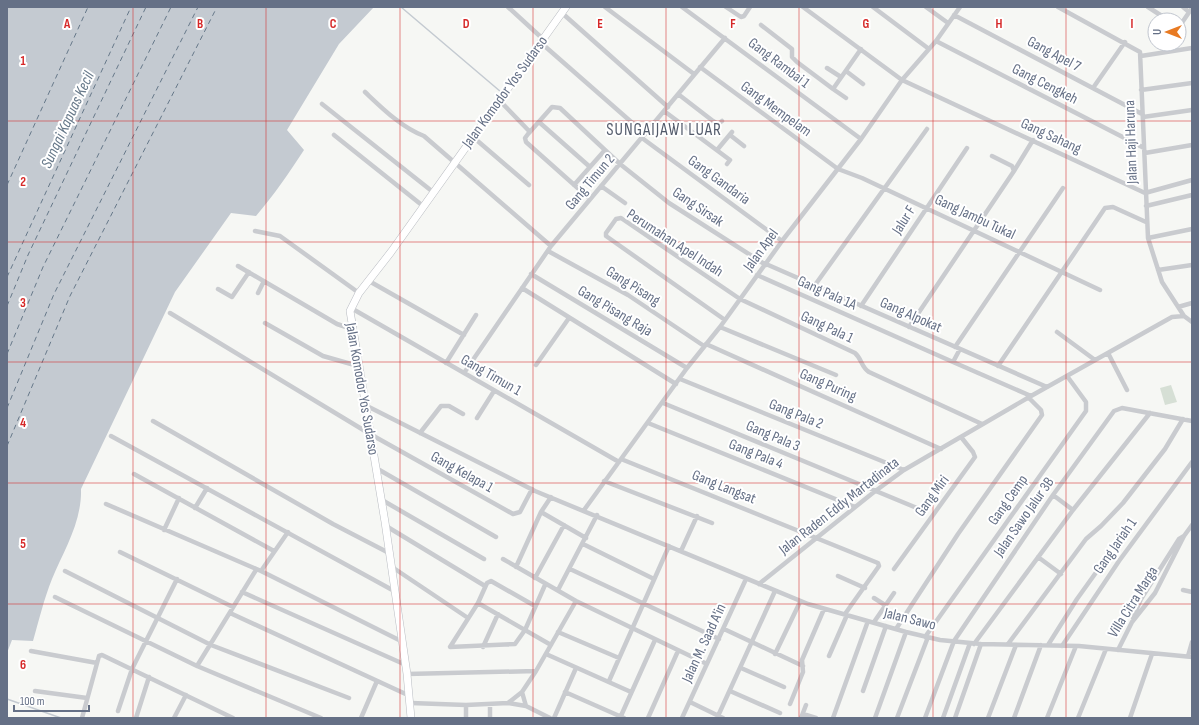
<svg xmlns="http://www.w3.org/2000/svg" width="1199" height="725" font-family="'Sofia Sans Condensed',sans-serif">
  <style>
    .green { fill: #d6dfd5 }
    .water { fill: #c4cad1 }
    .lines { fill: none; stroke-linecap: round; stroke-linejoin: round }
    .stream { stroke: #c4cad1; stroke-width: 1.5 }
    .ferry { stroke: #667889; stroke-width: 1; stroke-dasharray: 5 4; stroke-linecap: butt }
    .secondary-casing { stroke: #b9bcc2; stroke-width: 8 }
    .street { stroke: #c9cbcf; stroke-width: 4.5 }
    .secondary { stroke: #fff; stroke-width: 7 }
    .grid { fill: none; stroke: #d62828; stroke-width: 1; stroke-opacity: 0.55 }
    .labels { text-anchor: middle; dominant-baseline: central; stroke-width: 4; stroke-linejoin: round; paint-order: stroke }
    .street-label { font-size: 15px; fill: #657086; stroke: #fff }
    .water-label { font-size: 16px; font-style: italic; fill: #667889; stroke: #fff }
    .quarter-label { font-size: 17px; letter-spacing: 1px; fill: #535b6b; stroke: #fff }
    .grid-label { font-size: 13px; text-anchor: middle; font-weight: bold; fill: #d62828; stroke: #fff; stroke-width: 4; stroke-linejoin: round; paint-order: stroke }
  </style>
  <rect width="100%" height="100%" fill="#f6f7f4"/>
  <path class="green" d="M1171 385 1177 402 1165 405 1160 388Z"/>
  <path class="water" d="M7 7H374L339 44 287 130 304 150C289 173 274 195 256 216L231 213 175 292 81 489C82 522 64 550 52 579 44 599 39 620 33 641L12 640 7 653Z"/>
  <g class="lines">
    <path class="stream" d="M401 7 501 92
      M7 699 61 718"/>
    <path class="ferry" d="M7 185 88 7
      M7 277 131 7
      M7 306 28 255 146 7
      M7 354 43 267 171 7
      M7 408 54 294 198 7
      M7 446 70 296 217 7"/>
    <g class="secondary-casing">
      <path id="secondary" d="M411 718 407 674 385 522 350 311 359 293 391 252 566 7"/>
    </g>
    <path class="street" d="M508 7 543 39
      M605 7 694 74
      M682 7 861 139
      M726 7 741 17 744 16 750 7
      M803 7 902 80 1145 193 1192 180
      M873 7 929 49
      M926 7 948 23
      M1058 7 1140 52 1148 238 1162 282 1184 316
      M1148 7 1168 20
      M1183 7 1189 12
      M562 13 668 107
      M954 15 1142 114
      M761 25 792 49V57L797 62 833 89 861 49
      M1179 27 1192 8
      M936 41 1144 148
      M540 42 645 134
      M1141 56 1192 48
      M700 67 838 169 862 178 1100 290
      M827 68 841 77
      M846 71 863 84
      M1093 88 1125 42
      M833 89 846 98
      M1141 90 1192 83
      M365 92C382 108 402 128 424 136L551 246
      M678 94 713 121 718 124 722 121
      M499 100 530 132
      M322 104 433 192
      M664 111 730 160 727 164
      M1143 117 1192 110
      M539 122 590 167
      M334 135 423 206
      M730 135 744 146
      M473 137 529 185
      M642 138 782 241
      M717 150 732 132
      M1145 153 1192 145
      M1014 171 1033 140
      M574 185 605 150
      M601 186 625 203
      M590 199 526 142 525 138 528 134 552 107 560 108 620 164 669 203 766 265
      M1146 206 1192 195
      M255 231 280 236 359 293
      M1148 238 1192 229
      M548 251 628 295 704 346
      M766 264 1047 387
      M238 266 337 324 352 329
      M1158 270 1192 265
      M531 274 687 368
      M757 275 953 362
      M369 281 464 335
      M815 285 927 129
      M522 288 676 384
      M218 289 232 297 249 272
      M258 293 264 281
      M861 306 967 148
      M1178 307 1192 303
      M351 308 619 462
      M170 313 370 434 513 514 520 512 532 489
      M725 320 606 236V233L616 219 621 218 740 299 855 353C862 359 861 367 869 372L982 424
      M265 323 323 356 358 366
      M720 327 836 375
      M909 327 1012 174 1014 171 1012 166 992 156
      M1057 332 1095 360
      M706 344 941 449
      M955 347 1063 188
      M960 349 953 362 1031 396
      M1108 353 1127 390
      M446 363 476 315
      M536 365 569 318
      M998 366 1105 208 1113 207 1146 222
      M464 373 551 246 725 38
      M680 379 904 470
      M663 403 917 508
      M365 405 535 491 808 604 906 632 940 640 981 644 1079 646 1192 657
      M477 418 494 391
      M153 421 333 524 389 553
      M648 423 855 507
      M420 433 441 406H449L463 414
      M111 436 396 592
      M621 459 878 563 879 566 845 614
      M376 468 496 537
      M134 474 274 551
      M604 481 712 523
      M1053 495 1073 510
      M382 500 484 559
      M106 504 261 571 403 642
      M195 508 207 488
      M584 510 687 368 720 327 782 241 861 139 902 80 936 41 960 7
      M541 512 586 538
      M386 526 485 586
      M164 530 179 498
      M583 544 654 579
      M681 551 697 516
      M120 552 233 607
      M1038 557 1061 574
      M503 559 576 601 707 664
      M392 567 468 618
      M516 567 541 512 551 497
      M570 569 719 639
      M894 569 975 457 973 452 961 437
      M65 571 211 645 349 698
      M261 571 288 532
      M838 576 865 588
      M535 578 564 525
      M759 584 874 492 904 470 1031 396 1172 317 1184 316 1192 322
      M545 585 525 630 515 644 450 647 478 603 551 645
      M558 590 597 515
      M1183 590 1192 592
      M242 592 406 665
      M55 597 197 666 321 718
      M874 598 885 605
      M478 603 487 583 491 581 535 606
      M230 613 410 696
      M1133 618 1141 599 1179 539 1184 536
      M874 622 894 593
      M724 629 803 666
      M896 629 958 534 1042 415 1041 410 1028 397
      M558 632 619 658
      M925 637 1086 411V402L1067 376
      M974 644 1073 510 1150 413
      M1008 644 1086 539 1101 526 1123 503 1165 449 1183 419
      M1048 645 1077 599 1110 553
      M1062 646 1119 561 1192 462
      M483 647 498 614
      M1118 650 1132 622 1155 593 1184 536 1192 525
      M31 651 97 663
      M546 654 631 692
      M775 654 800 602
      M829 656 847 615
      M1188 656 1192 642
      M197 666 256 570
      M741 668 784 687
      M407 674 536 671
      M609 681 669 546
      M35 691 87 698
      M730 691 780 713
      M863 691 886 626
      M522 692 526 706
      M565 692 624 718
      M690 702 723 718
      M411 703 466 705 508 703 526 706 550 718
      M508 703 522 692 536 671 576 601
      M490 704V718
      M790 704 803 672 802 660 824 609
      M466 705V718
      M118 711 132 669 177 579
      M803 714 816 718
      M718 716 775 591
      M82 718 99 656 102 655 233 718
      M136 718 149 677
      M174 718 186 695
      M361 718 377 681
      M554 718 576 668
      M620 718 655 640
      M648 718 678 651
      M682 718 746 579
      M801 718 806 705
      M833 718 868 621
      M875 718 906 632
      M897 718 928 637
      M925 718 954 641 1053 495 1114 411 1122 408 1192 421
      M943 718 970 643
      M955 718 981 644
      M988 718 1016 645
      M1014 718 1041 645
      M1047 718 1076 646
      M1078 718 1106 649
      M1130 718 1152 654"/>
    <use href="#secondary" class="secondary"/>
  </g>
  <path class="grid" d="M133 7V718M266 7V718M400 7V718M533 7V718M666 7V718M799 7V718M933 7V718M1066 7V718M7 121H1192M7 242H1192M7 362H1192M7 483H1192M7 604H1192"/>
  <g class="labels">
    <g class="street-label">
      <text transform="translate(1054 54) rotate(28)">Gang Apel 7</text>
      <text transform="translate(779 63) rotate(37)">Gang Rambai 1</text>
      <text transform="translate(1045 84) rotate(27)">Gang Cengkeh</text>
      <text transform="translate(505 92) rotate(-54)">Jalan Komodor Yos Sudarso</text>
      <text transform="translate(776 109) rotate(36)">Gang Mempelam</text>
      <text transform="translate(1051 136) rotate(25)">Gang Sahang</text>
      <text transform="translate(1131 142) rotate(-92)">Jalan Haji Haruna</text>
      <text transform="translate(719 180) rotate(36)">Gang Gandaria</text>
      <text transform="translate(590 182) rotate(-50)">Gang Timun 2</text>
      <text transform="translate(698 207) rotate(34)">Gang Sirsak</text>
      <text transform="translate(975 217) rotate(25)">Gang Jambu Tukal</text>
      <text transform="translate(904 220) rotate(-57)">Jalur F</text>
      <text transform="translate(675 243) rotate(33)">Perumahan Apel Indah</text>
      <text transform="translate(761 250) rotate(-54)">Jalan Apel</text>
      <text transform="translate(633 286) rotate(32)">Gang Pisang</text>
      <text transform="translate(827 293) rotate(24)">Gang Pala 1A</text>
      <text transform="translate(615 311) rotate(31)">Gang Pisang Raja</text>
      <text transform="translate(911 315) rotate(24)">Gang Alpokat</text>
      <text transform="translate(827 327) rotate(25)">Gang Pala 1</text>
      <text transform="translate(491 375) rotate(30)">Gang Timun 1</text>
      <text transform="translate(828 385) rotate(24)">Gang Puring</text>
      <text transform="translate(362 389) rotate(80)">Jalan Komodor Yos Sudarso</text>
      <text transform="translate(796 414) rotate(22)">Gang Pala 2</text>
      <text transform="translate(773 436) rotate(23)">Gang Pala 3</text>
      <text transform="translate(756 454) rotate(22)">Gang Pala 4</text>
      <text transform="translate(462 472) rotate(29)">Gang Kelapa 1</text>
      <text transform="translate(724 487) rotate(22)">Gang Langsat</text>
      <text transform="translate(932 496) rotate(-54)">Gang Miri</text>
      <text transform="translate(1008 500) rotate(-55)">Gang Cemp</text>
      <text transform="translate(839 506) rotate(-38)">Jalan Raden Eddy Martadinata</text>
      <text transform="translate(1024 517) rotate(-55)">Jalan Sawo Jalur 3B</text>
      <text transform="translate(1115 546) rotate(-55)">Gang Jariah 1</text>
      <text transform="translate(1133 602) rotate(-58)">Villa Citra Marga</text>
      <text transform="translate(910 619) rotate(14)">Jalan Sawo</text>
      <text transform="translate(704 643) rotate(-65)">Jalan M. Saad A'in</text>
    </g>
    <g class="water-label">
      <text transform="translate(68 120) rotate(-65)">Sungai Kapuas Kecil</text>
    </g>
    <g class="quarter-label">
      <text x="664" y="130">SUNGAIJAWI LUAR</text>
    </g>
  </g>
  <g class="grid-label">
    <text x="67" y="28">A</text>
    <text x="200" y="28">B</text>
    <text x="333" y="28">C</text>
    <text x="466" y="28">D</text>
    <text x="600" y="28">E</text>
    <text x="733" y="28">F</text>
    <text x="866" y="28">G</text>
    <text x="999" y="28">H</text>
    <text x="1132" y="28">I</text>
    <text x="23" y="65">1</text>
    <text x="23" y="186">2</text>
    <text x="23" y="307">3</text>
    <text x="23" y="427">4</text>
    <text x="23" y="548">5</text>
    <text x="23" y="669">6</text>
  </g>
  <rect width="1199" height="725" fill="none" stroke="#657086" stroke-width="16"/>
  <g transform="translate(1167 32) rotate(270)"><circle r="19" fill="#ffffff" stroke="#c1c6cf"/>
  <path d="M0-3L7 15L0 10L-7 15Z" fill="#e87a22"/>
  <text y="-6" font-size="11" font-weight="bold" text-anchor="middle" fill="#657086">U</text>
  </g>
  <path d="M14 705v6h75v-6" fill="none" stroke="#657086" stroke-width="2"/>
  <text x="20" y="705" font-size="12" fill="#657086" stroke="#ffffff" stroke-width="3" paint-order="stroke">100 m</text>
</svg>
